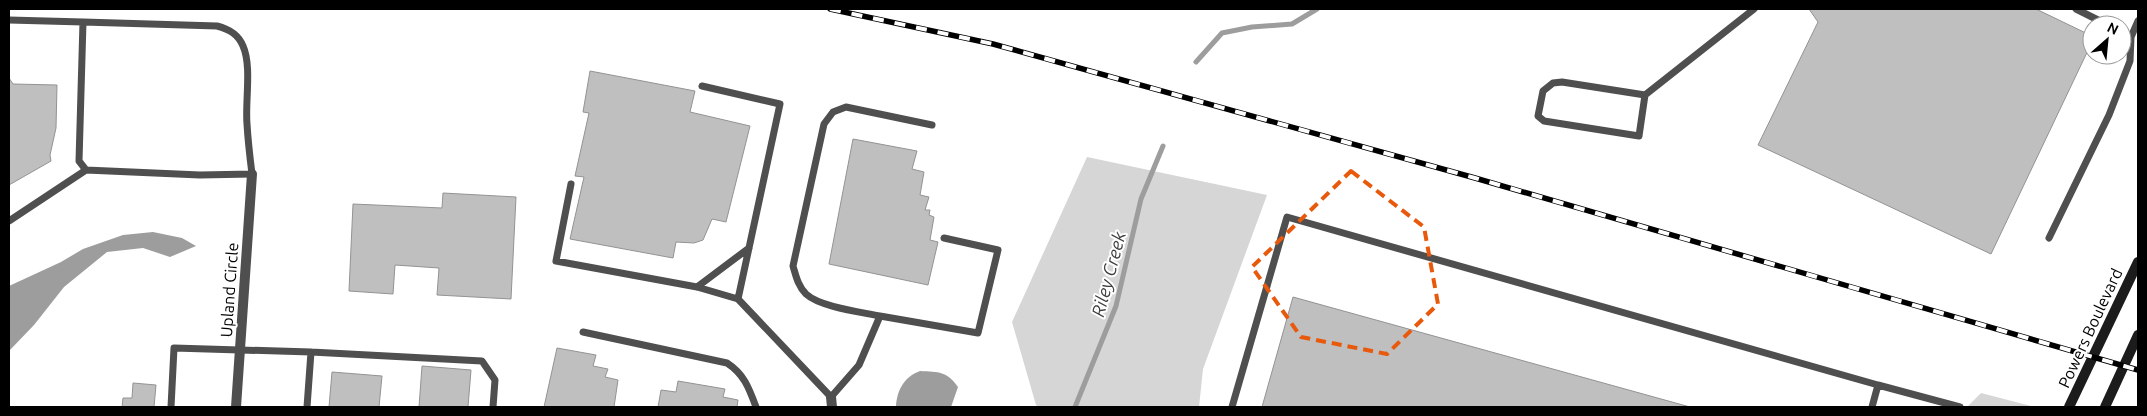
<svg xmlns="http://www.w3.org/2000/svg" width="2147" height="416" font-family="Ubuntu,sans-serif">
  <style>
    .green { fill: #d6d6d6 }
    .water { fill: #9d9d9d }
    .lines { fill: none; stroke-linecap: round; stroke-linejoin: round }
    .stream { stroke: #9d9d9d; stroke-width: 5 }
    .building { fill: #bfbfbf; stroke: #939393 }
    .service { stroke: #4f4f4f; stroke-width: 7 }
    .minor { stroke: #4f4f4f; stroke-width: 10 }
    .secondary { stroke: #1c1c1c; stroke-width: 10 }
    .rail-casing { stroke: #000; stroke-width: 5.5 }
    .rail { stroke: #fff; stroke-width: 4; stroke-dasharray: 11; stroke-linecap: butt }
    .marked { fill: none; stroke: #e8590c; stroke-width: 4; stroke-dasharray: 10 6; stroke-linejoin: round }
    .labels { text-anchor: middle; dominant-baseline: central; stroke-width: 4; stroke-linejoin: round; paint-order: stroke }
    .street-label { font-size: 16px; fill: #000; stroke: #fff }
    .water-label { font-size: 18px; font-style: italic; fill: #3e3e3e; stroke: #fff }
  </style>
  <rect width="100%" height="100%" fill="#fff"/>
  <path class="green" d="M1087 157 1267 195 1203 369 1199 407H1039L1036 405 1012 322Z
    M1981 393 2031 406 1967 407Z"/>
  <path class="water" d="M153 232 182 238 196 246 170 257 143 248 107 252 64 287 34 325 9 351V286L61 262 83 249 123 235Z
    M920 371C939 372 947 371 958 387L951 407H896C897 390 904 377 920 371Z"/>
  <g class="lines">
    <path class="stream" d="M1196 62 1222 33 1252 27 1292 24 1317 9
      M1075 407 1116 306 1141 199 1163 146"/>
  </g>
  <path class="building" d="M1809 9H2036L2092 36V42L1991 254 1758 145 1818 22Z
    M590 71 695 91 690 112 750 126 726 222 712 219 703 240 694 243 676 242 673 258 570 239 584 177 575 176 589 113 583 112Z
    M9 78 13 84 57 85 56 128 50 155 51 161 9 185Z
    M853 139 917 151 912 169 924 172 920 195 929 197 925 210H930L929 215 934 217 930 240 938 242 928 285 829 264Z
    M443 193 516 197 511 299 437 295 439 268 395 265 393 294 349 291 353 204 442 208Z
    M1293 297 1690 407H1262Z
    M557 348 596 355 593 366 608 369 605 377 618 380 614 407H544Z
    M422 366 471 370 468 407H419Z
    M332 372 382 376 379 407H329Z
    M678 381 725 389 723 397 738 400 737 407H658L661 390 676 392Z
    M133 383 156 385 154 407H122L123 398H132Z"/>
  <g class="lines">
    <path class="service" d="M2076 9 2108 25
      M9 20 83 22 79 161 86 170
      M2122 32 2131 37 2138 21
      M702 86 780 104 738 299 831 397 859 365 880 316 978 333 998 250 944 238
      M1645 95 1562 82 1553 83 1543 91 1538 116 1544 121 1639 136 1645 95 1754 9
      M571 184 556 261 697 287 738 299
      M9 221 86 170 200 175 252 174C250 158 248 141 247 124 245 102 252 66 243 46 238 34 229 29 217 26L83 22
      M2049 238 2109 115 2130 61 2131 37
      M697 287 749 248
      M880 316C861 312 820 307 806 294 798 286 796 276 793 266L824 124 833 112 846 107 932 125
      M583 332 727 363C744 374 749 388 756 407
      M1878 385 1960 407
      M171 407 174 348 311 352 482 361 495 380 493 407
      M307 407 311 352
      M1232 407 1287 217 1878 385 1872 407"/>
    <path class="minor" d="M831 397 832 407
      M236 407 252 174"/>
    <path class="secondary" d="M2069 407 2138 262
      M2105 407 2138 335"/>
    <g class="rail-casing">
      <path id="rail" d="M830 9 993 44 1475 178 2138 370"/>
    </g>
    <use href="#rail" class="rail"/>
  </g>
  <path class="marked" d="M1351 171 1424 227 1438 304 1387 354 1301 337 1252 267Z"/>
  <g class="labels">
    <g class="street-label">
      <text transform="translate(229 290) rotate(-86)">Upland Circle</text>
      <text transform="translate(2090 328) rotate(-65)">Powers Boulevard</text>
    </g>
    <g class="water-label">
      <text transform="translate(1108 274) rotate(-75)">Riley Creek</text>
    </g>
  </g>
  <rect width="2147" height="416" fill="none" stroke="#000000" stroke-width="20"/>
  <g transform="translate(2107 40) rotate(27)"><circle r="24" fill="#ffffff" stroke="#999999"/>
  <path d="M0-4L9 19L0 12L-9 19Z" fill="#000000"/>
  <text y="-8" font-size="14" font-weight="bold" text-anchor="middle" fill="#000000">N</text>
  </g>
</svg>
